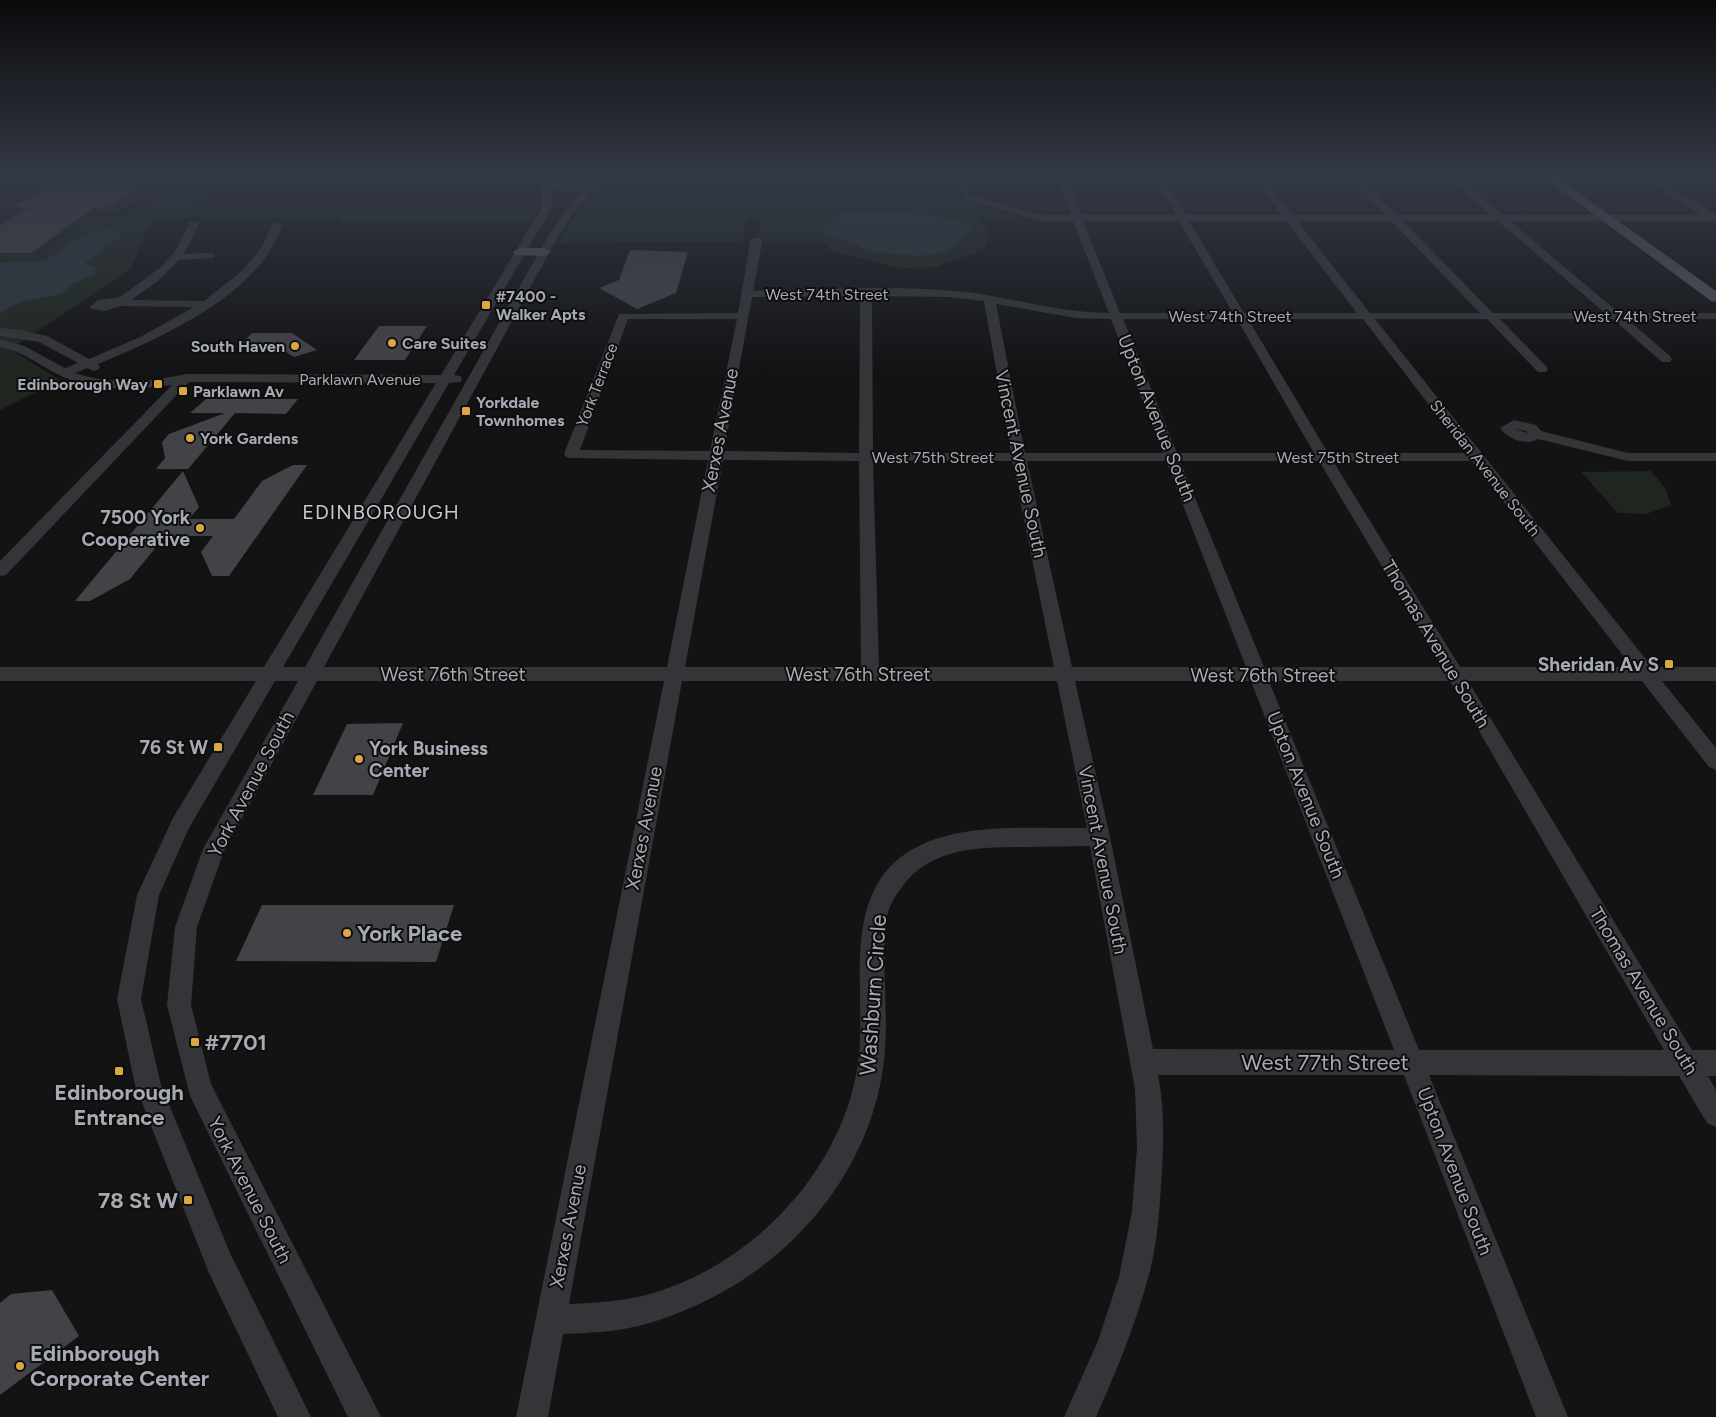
<svg xmlns="http://www.w3.org/2000/svg" width="1716" height="1417" font-family="Figtree,sans-serif">
  <style>
    .built { fill: #1f1f21 }
    .green { fill: #1f2620 }
    .water { fill: #2e353b }
    .building { fill: #424347 }
    .lines { fill: none; stroke-linecap: round; stroke-linejoin: round }
    .minor { fill: #343539; fill-rule: evenodd }
    .major { fill: #515257; fill-rule: evenodd }
    .poi-dot { fill: #dba644; stroke: #0e0e0f; stroke-width: 2 }
    .labels { text-anchor: middle; dominant-baseline: central; stroke-width: 4; stroke-linejoin: round; paint-order: stroke }
    .far-street-label { font-size: 16px; fill: #a6aab3; stroke: #0e0e0f }
    .far-poi-label { font-size: 16px; font-weight: bold; fill: #a6aab3; stroke: #0e0e0f; text-anchor: start }
    .street-label { font-size: 19px; fill: #a6aab3; stroke: #0e0e0f }
    .poi-label { font-size: 19px; font-weight: bold; fill: #a6aab3; stroke: #0e0e0f; text-anchor: end }
    .neighbourhood-label { font-size: 20px; letter-spacing: 1px; fill: #c6c9cf; stroke: #0e0e0f }
    .near-poi-label { font-size: 22px; font-weight: bold; fill: #a6aab3; stroke: #0e0e0f; text-anchor: start }
    .near-street-label { font-size: 22px; fill: #a6aab3; stroke: #0e0e0f }
  </style>
  <rect width="100%" height="100%" fill="#131314"/>
  <path class="built" d="M11 173H191L188 179 149 198 113 213H91L36 254 0 255V179Z"/>
  <path class="green" d="M221 173H251L188 205H540L528 222H340L338 217H152L131 269 10 349 60 380 0 410V255L37 254 88 216 125 215Z
    M770 173H914L916 187H959L962 199 1021 218H979C987 231 991 234 984 249L936 267 900 268 832 251 820 241H757L761 219H747L742 242 557 243 586 198H661L622 197 629 183 684 184 679 198H765Z
    M1651 471 1665 488 1671 505 1646 514 1618 513 1581 472Z"/>
  <path class="water" d="M866 211 930 215 970 224 972 228 954 247 946 252 919 256 867 251 854 243 826 235 822 229C836 212 846 212 866 211Z
    M114 230 122 232 118 236 121 238 103 245 102 251 85 262 89 266 96 268 95 274 73 284 61 294 26 301 9 307 0 314V263L44 261 83 236 98 231Z"/>
  <path class="building" d="M54 182H143L108 207H95L31 253H0V226L30 207H14Z
    M630 250 688 252 676 293 637 309 599 288 619 280Z
    M379 326H427L405 360H354Z
    M252 333H292L317 350 294 357 272 343H242Z
    M206 399H298L286 414 235 413 188 469H156L165 458 162 442 169 434 225 413H190Z
    M293 465H307L229 576H212L201 552 213 536H165L130 579 90 601H75L183 471 199 507 189 519H234L262 481Z
    M403 723 373 795H313L347 724Z
    M262 905H454L436 962 236 961Z
    M52 1290 79 1336 0 1395V1303L11 1294Z"/>
  <g class="lines">
    <path class="minor" d="M540 173H548L547 177 549 184 590 185 605 173H615L579 205 556 240 324 667H667L708 460 571 458 566 457 564 454 619 314 738 313 751 238H759L762 243 753 291C824 290 896 284 966 292 1014 298 1060 313 1109 313L1073 221H1042L967 200 961 195 958 173H967L970 194 973 196 1042 215H1071L1055 173H1064L1081 215H1176L1152 173H1160L1186 215H1282L1250 173H1259L1292 215H1386L1346 173H1355L1397 215H1491L1444 173H1453L1503 215H1701L1636 173H1647L1716 215V221H1510L1619 313H1716V319H1627L1670 356 1672 359 1670 362H1662L1613 319H1500L1546 366 1548 369 1546 372H1538L1487 319H1375L1652 667H1716V681H1662L1716 748V770L1709 767 1642 681H1468L1692 1050H1716V1076H1708L1716 1090V1127L1707 1123 1679 1076 1429 1075 1568 1417H1536L1404 1075H1158C1164 1105 1164 1138 1162 1169 1160 1205 1158 1243 1148 1278 1135 1326 1116 1372 1096 1417H1064L1098 1341 1119 1277 1132 1211 1137 1148 1135 1089 1090 846C1070 846 1049 847 1028 847 983 847 931 846 902 887 894 897 888 908 886 921 881 970 890 1020 883 1069 866 1182 782 1273 678 1313 665 1318 652 1323 638 1326 614 1332 588 1333 563 1334L548 1417H516L664 681H317L224 851 197 927 191 1005 211 1084 381 1417H348L190 1096 167 1005 175 927 203 849 298 681H275L189 828 159 895 141 999 161 1085 230 1253 311 1417H278L209 1273 135 1085 117 999 137 895 173 818 256 681H0V667H264L436 383 189 382 6 575 0 576V561L172 385C134 390 91 392 55 373 37 363 21 351 0 347V339L24 346 65 368 78 363 39 342 0 336V328L21 330 47 336 89 359 140 337 194 307 120 306 105 311 92 309 90 307 98 300 120 297 160 268 176 250 190 222H198L199 224 184 254 210 253 214 254 215 256 214 258 179 260 158 281 131 300 204 301 243 270 261 248 272 225 277 222 282 225C260 295 160 338 98 364L100 367 98 370 94 371 87 368 75 373C111 385 150 382 186 374L441 375 541 209 543 195 537 177ZM551 190 584 191 572 201 546 240 305 667H283L449 383 461 382 462 379 461 376 454 375 551 209 553 195ZM1083 221H1179L1233 313H1120ZM1189 221H1286L1357 313H1244ZM1297 221H1391L1480 313H1370ZM1403 221H1498L1605 313H1493ZM860 296 859 453 724 451 752 297ZM872 296 948 297 984 301 1011 453H873ZM996 304 1076 318 1111 319 1163 453H1025ZM628 319H737L710 451 580 450ZM1123 319H1237L1314 453H1177ZM1248 319H1363L1466 453H1328ZM723 460 859 461 861 667H685ZM873 461H1012L1054 667H879ZM1027 461H1166L1246 667H1072ZM1180 461H1319L1442 667H1264ZM1333 461H1472L1632 667H1460ZM682 681H1057L1087 828C1027 829 944 819 896 861 840 911 869 1004 857 1070 839 1174 751 1265 650 1294 624 1301 596 1303 569 1304ZM1075 681H1251L1394 1050 1153 1049 1110 837ZM1269 681H1450L1664 1050H1419Z
      M885 173H893L894 185H888Z
      M1514 420 1536 425 1541 431 1628 453H1716V461H1628L1538 439C1525 446 1508 439 1500 428ZM1515 429 1526 431 1528 433Z"/>
    <path class="major" d="M0 173H14L0 181Z
      M1538 173H1551L1716 291V302L1711 301Z
      M520 248H544L551 252 544 256 515 255 513 252Z"/>
  </g>
  <linearGradient id="sky" x2="0" y2="1"><stop stop-color="#0a0a0b"/><stop offset="0.47" stop-color="#333945"/><stop offset="1" stop-color="#333945" stop-opacity="0"/></linearGradient>
  <rect width="1716" height="371" fill="url(#sky)"/>
  <g class="poi-dot">
    <rect x="481" y="300" width="10" height="10" rx="2.5"/>
    <circle cx="392" cy="343" r="5"/>
    <circle cx="295" cy="346" r="5"/>
    <rect x="153" y="379" width="10" height="10" rx="2.5"/>
    <rect x="178" y="386" width="10" height="10" rx="2.5"/>
    <rect x="461" y="406" width="10" height="10" rx="2.5"/>
    <circle cx="190" cy="438" r="5"/>
    <circle cx="200" cy="528" r="5"/>
    <rect x="1664" y="659" width="10" height="10" rx="2.5"/>
    <rect x="213" y="742" width="10" height="10" rx="2.5"/>
    <circle cx="359" cy="759" r="5"/>
    <circle cx="347" cy="933" r="5"/>
    <rect x="190" y="1037" width="10" height="10" rx="2.5"/>
    <rect x="114" y="1066" width="10" height="10" rx="2.5"/>
    <rect x="183" y="1195" width="10" height="10" rx="2.5"/>
    <circle cx="20" cy="1366" r="5"/>
  </g>
  <g class="labels">
    <g class="far-street-label">
      <text x="827" y="294">West 74th Street</text>
      <text x="1230" y="316">West 74th Street</text>
      <text x="1635" y="316">West 74th Street</text>
      <text x="360" y="379">Parklawn Avenue</text>
      <text transform="translate(597 385) rotate(-69)">York Terrace</text>
      <text x="933" y="457">West 75th Street</text>
      <text x="1338" y="457">West 75th Street</text>
      <text transform="translate(1485 468) rotate(52)">Sheridan Avenue South</text>
    </g>
    <g class="far-poi-label">
      <text x="496" y="296">#7400 -<tspan x="496" dy="18">Walker Apts</tspan></text>
      <text x="402" y="343">Care Suites</text>
      <text x="285" y="346" text-anchor="end">South Haven</text>
      <text x="148" y="384" text-anchor="end">Edinborough Way</text>
      <text x="193" y="391">Parklawn Av</text>
      <text x="476" y="402">Yorkdale<tspan x="476" dy="18">Townhomes</tspan></text>
      <text x="200" y="438">York Gardens</text>
    </g>
    <g class="street-label">
      <text transform="translate(1157 418) rotate(68)">Upton Avenue South</text>
      <text transform="translate(720 430) rotate(-79)">Xerxes Avenue</text>
      <text transform="translate(1021 464) rotate(78)">Vincent Avenue South</text>
      <text transform="translate(1436 644) rotate(59)">Thomas Avenue South</text>
      <text x="453" y="674">West 76th Street</text>
      <text x="858" y="674">West 76th Street</text>
      <text x="1263" y="675">West 76th Street</text>
      <text transform="translate(251 784) rotate(-62)">York Avenue South</text>
      <text transform="translate(1306 795) rotate(68)">Upton Avenue South</text>
      <text transform="translate(644 828) rotate(-79)">Xerxes Avenue</text>
      <text transform="translate(1103 860) rotate(79)">Vincent Avenue South</text>
      <text transform="translate(1644 991) rotate(59)">Thomas Avenue South</text>
      <text transform="translate(1455 1171) rotate(69)">Upton Avenue South</text>
      <text transform="translate(250 1190) rotate(63)">York Avenue South</text>
      <text transform="translate(568 1226) rotate(-79)">Xerxes Avenue</text>
    </g>
    <g class="poi-label">
      <text x="190" y="517">7500 York<tspan x="190" dy="22">Cooperative</tspan></text>
      <text x="1659" y="664">Sheridan Av S</text>
      <text x="208" y="747">76 St W</text>
      <text x="369" y="748" text-anchor="start">York Business<tspan x="369" dy="22">Center</tspan></text>
    </g>
    <g class="neighbourhood-label">
      <text x="381" y="512">EDINBOROUGH</text>
    </g>
    <g class="near-poi-label">
      <text x="357" y="933">York Place</text>
      <text x="205" y="1042">#7701</text>
      <text x="119" y="1092" text-anchor="middle">Edinborough<tspan x="119" dy="25">Entrance</tspan></text>
      <text x="178" y="1200" text-anchor="end">78 St W</text>
      <text x="30" y="1353">Edinborough<tspan x="30" dy="25">Corporate Center</tspan></text>
    </g>
    <g class="near-street-label">
      <text transform="translate(873 995) rotate(-86)">Washburn Circle</text>
      <text x="1325" y="1062">West 77th Street</text>
    </g>
  </g>
</svg>
